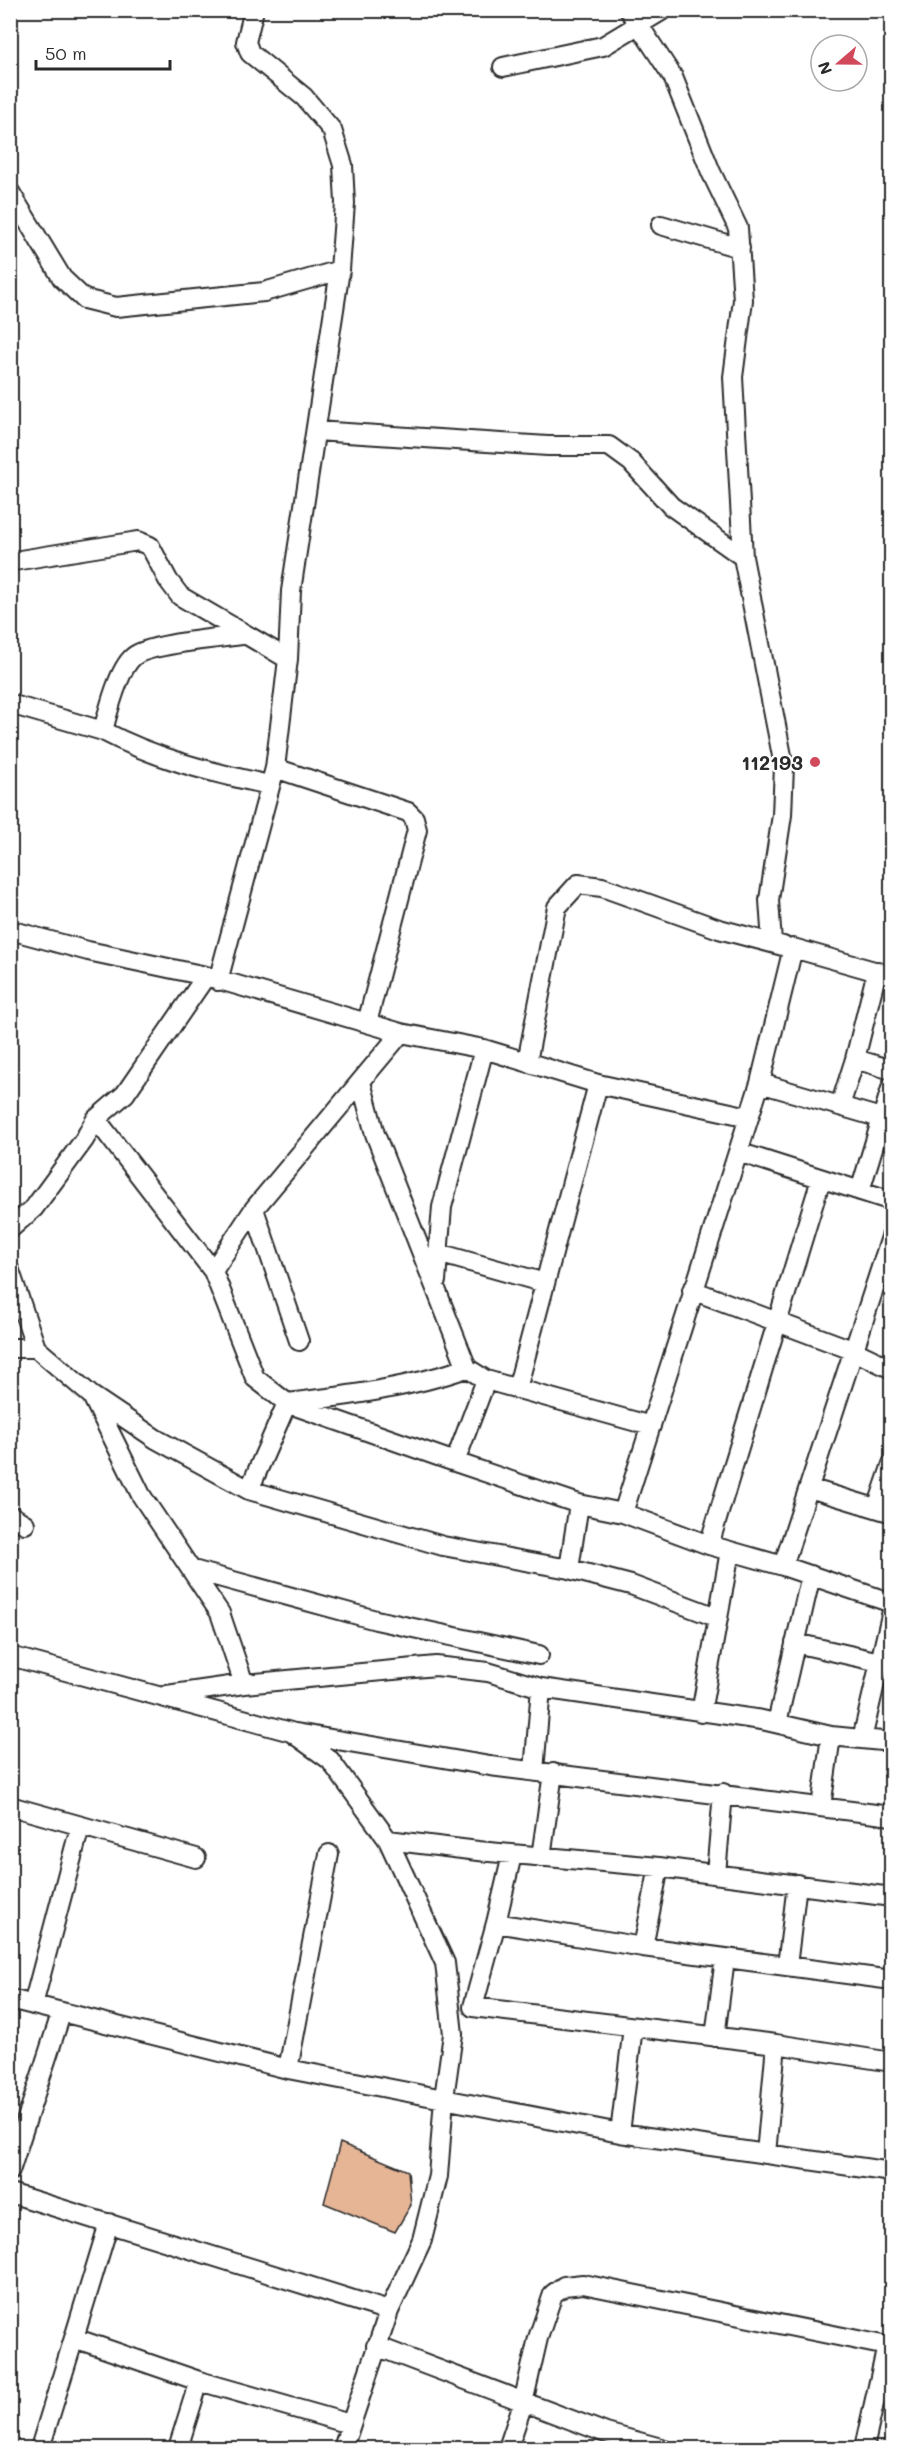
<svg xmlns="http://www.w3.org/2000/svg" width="902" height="2459" font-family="Mali,sans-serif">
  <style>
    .building { fill: #e5b596; stroke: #2b2b2b; stroke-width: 1.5 }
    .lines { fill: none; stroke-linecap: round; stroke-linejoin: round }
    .minor-casing { stroke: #2b2b2b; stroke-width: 22 }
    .minor { stroke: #fff; stroke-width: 18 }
    .poi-dot { fill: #d1495b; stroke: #fff; stroke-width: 2 }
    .labels { text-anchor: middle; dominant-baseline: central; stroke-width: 4.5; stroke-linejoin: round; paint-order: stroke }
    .poi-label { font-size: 20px; font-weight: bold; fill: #2b2b2b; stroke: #fff; text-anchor: end }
  </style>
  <rect width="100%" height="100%" fill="#fff"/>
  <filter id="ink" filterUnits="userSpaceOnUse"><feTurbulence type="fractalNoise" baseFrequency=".0167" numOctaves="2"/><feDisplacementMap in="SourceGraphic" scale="12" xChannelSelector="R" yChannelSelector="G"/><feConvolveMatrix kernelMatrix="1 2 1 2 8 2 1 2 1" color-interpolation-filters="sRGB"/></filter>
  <g filter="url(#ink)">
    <path class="building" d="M340 2143 408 2171 411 2205 395 2232 324 2203Z"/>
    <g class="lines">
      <g class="minor-casing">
        <path id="minor" d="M629 10 673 77 711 172 738 228 743 300 733 377 743 557 784 766 782 815 769 900 772 943
          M503 67 603 46 663 10
          M10 192 62 278 84 299 116 307 264 292 340 270
          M661 225 740 248
          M316 431 548 446H609L631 462 671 506 743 557
          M14 561 138 541 150 546 168 580 180 596 288 659
          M242 635C221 638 146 644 133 657 118 670 108 712 103 731 156 759 210 772 269 785
          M10 704 103 731
          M275 768 408 812 414 818 417 830 367 1023
          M10 930 88 951 206 976 401 1033 484 1049 598 1084 749 1117
          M892 976 793 948 760 1083 623 1513 709 1545 783 1566 892 1603
          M218 981 275 768 288 659 291 591 340 270 345 203 343 165 332 130 304 97 250 53 246 42 254 10
          M855 1059 892 1070
          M527 1062 557 907 578 884 602 887 719 929 783 946
          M361 1082 375 1134 467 1368 486 1380 651 1426
          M760 1083 881 1118
          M840 1106 855 1059 877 971
          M96 1119 213 1271 255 1378 287 1403C348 1396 408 1388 467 1368
          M738 1152 892 1201
          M860 1191 892 1085
          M254 1209 299 1341
          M10 1229 34 1208 84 1140 96 1119 125 1094 206 976
          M438 1253 545 1283
          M10 1271 36 1348
          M213 1271 254 1209 401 1033
          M436 1281 442 1207 484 1049
          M692 1290 852 1350 892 1369
          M10 1348H36L92 1396 156 1439 249 1490 443 1546 569 1569 631 1585 716 1617
          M486 1380 455 1462 579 1504 623 1513
          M517 1389 598 1084
          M92 1396 141 1495 220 1613 244 1684
          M809 1488 892 1513
          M249 1490 287 1403 455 1462
          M877 1508 892 1464
          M10 1515 25 1524
          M709 1545 821 1179
          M783 1566 892 1234
          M569 1569 579 1504
          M193 1570 376 1620 539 1655
          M795 1643 880 1662
          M10 1656 291 1732 330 1760 388 1840 445 1963 453 2034 444 2098 438 2176 422 2240 389 2311 343 2448
          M167 1695 244 1684 436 1666 488 1672 541 1688 762 1720 831 1736 892 1742
          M701 1713 730 1551
          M777 1723 811 1575
          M296 1733 490 1766 892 1816
          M862 1739 892 1611
          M534 1771 541 1688
          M10 1806 196 1858
          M821 1807 831 1736
          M388 1840 478 1851 659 1867 892 1897
          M512 1855 496 1923 643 1947 892 1980
          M541 1857 553 1773
          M716 1874 723 1793
          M496 1923 473 2007 776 2044 892 2062
          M643 1947 659 1867
          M787 1966 797 1884
          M10 1999 288 2069 620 2133 892 2172
          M33 2005 80 1827
          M715 2037 725 1958
          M288 2069 329 1854
          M620 2133 633 2027
          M766 2154 776 2044
          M10 2171 61 2014
          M10 2193 389 2311
          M74 2338 109 2223
          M376 2346 606 2433 661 2448
          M40 2448 74 2338 199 2381 350 2424
          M178 2448 199 2381
          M508 2448 523 2403 538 2338 553 2294 564 2286 583 2284 892 2347
          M864 2448 887 2346"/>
      </g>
      <use href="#minor" class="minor"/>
    </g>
  </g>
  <circle class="poi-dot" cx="815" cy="762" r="6"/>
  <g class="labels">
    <g class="poi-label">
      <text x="803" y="762">112193</text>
    </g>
  </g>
  <rect width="902" height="2459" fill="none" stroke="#fff" stroke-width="36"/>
  <rect x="18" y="18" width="866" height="2423" fill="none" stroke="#2b2b2b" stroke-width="2" filter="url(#ink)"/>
  <g transform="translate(839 63) rotate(250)"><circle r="28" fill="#ffffff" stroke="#aaaaaa" stroke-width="1.5"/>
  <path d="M0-4.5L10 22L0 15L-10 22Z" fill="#d1495b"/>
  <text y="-9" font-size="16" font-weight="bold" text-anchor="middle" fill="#2b2b2b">N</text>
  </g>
  <path d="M36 60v9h134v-9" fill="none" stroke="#2b2b2b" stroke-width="3"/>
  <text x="45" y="60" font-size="18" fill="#2b2b2b" stroke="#ffffff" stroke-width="4.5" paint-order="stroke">50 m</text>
</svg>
